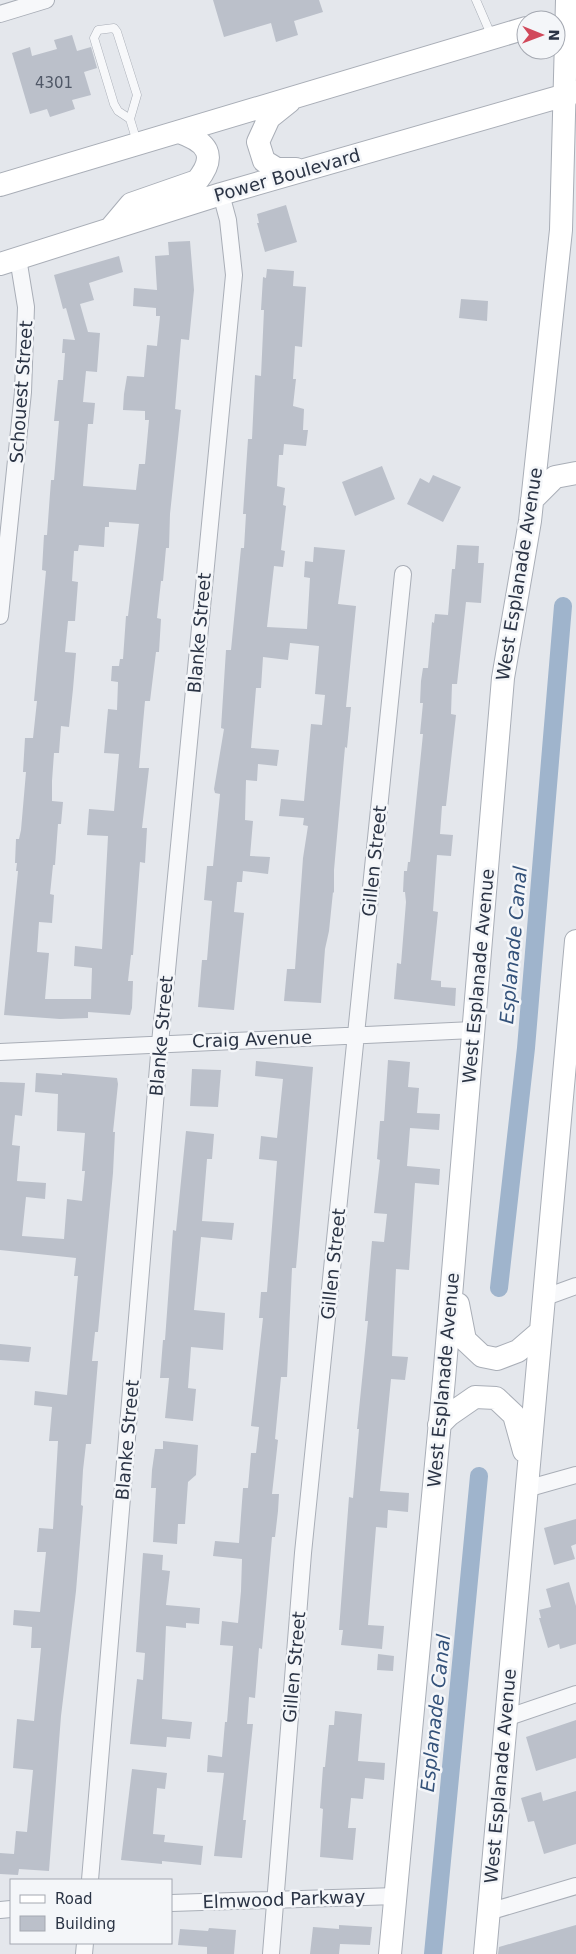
<svg xmlns="http://www.w3.org/2000/svg" width="576" height="1954" font-family="'DejaVu Sans',sans-serif">
  <style>
    .lines { fill: none; stroke-linecap: round; stroke-linejoin: round }
    .canal { stroke: #9fb4cc; stroke-width: 18 }
    .building { fill: #bbc0ca; fill-rule: evenodd }
    .lane-casing { stroke: #a9aeb7; stroke-width: 9 }
    .street-casing { stroke: #a9aeb7; stroke-width: 18 }
    .secondary-casing { stroke: #a9aeb7; stroke-width: 24 }
    .lane { stroke: #f7f8fa; stroke-width: 8 }
    .street { stroke: #f7f8fa; stroke-width: 16 }
    .secondary { stroke: #fff; stroke-width: 22 }
    .labels { text-anchor: middle; dominant-baseline: central; stroke-width: 5; stroke-linejoin: round; paint-order: stroke }
    .number-label { font-size: 15px; fill: #4f5766 }
    .street-label { font-size: 18px; fill: #2b3445; stroke: #f4f6f9 }
    .water-label { font-size: 19px; font-style: italic; fill: #34527a; stroke: #f4f6f9 }
  </style>
  <rect width="100%" height="100%" fill="#e4e7ec"/>
  <g class="lines">
    <path class="canal" d="M499 1288 526 1048 563 606
      M433 1954 479 1476"/>
  </g>
  <path class="building" d="M213 0H319L323 12 294 21 298 35 276 42 271 23 224 37Z
    M72 35 77 51 91 47 97 68 84 72 91 95 72 100 75 109 50 117 47 109 30 114 12 53 30 47 32 56 57 49 54 40Z
    M286 205 297 242 265 252 257 223H259L257 214Z
    M190 241 194 290 189 340 181 339 175 409 181 410 170 514 169 548H166L163 581H161L157 618 161 619 159 652H156L150 701H145L139 768H149L142 828H147L145 863 140 862 133 955H131L128 981H133L132 1008 130 1015 88 1012V1018L60 1019 4 1015 18 871H16L17 863H15L16 839H19L21 830 26 772H23L25 738H33L37 701H34L46 571 42 570 44 535H47L51 480H54L59 421H54L58 380H63L65 353H62L63 339 75 340 66 308 63 309 54 275 119 256 123 272 89 283 94 300 80 304 88 332 100 333 97 372 86 371 83 402 95 403 93 424H88L83 486 136 490 139 464H145L149 420H145V411L123 410 124 394 127 376 144 377 147 345 157 346 160 316H156V308L133 306 134 288 157 290 155 256 169 255 168 242ZM109 522 139 524 128 616H126L123 659H120L119 666H112L111 681 118 682 117 710 108 709 104 753 119 754 114 811 89 809 87 835 108 836 102 949 75 946 74 966 92 968 91 999H45L49 953 37 952 39 922 52 923 54 895 50 894 53 865H55L58 824H61L63 802 52 801V781L54 753H59L61 726 69 727 73 689 76 653 65 652 68 621H75L78 582 72 581 74 551H78L79 545 104 547 105 527H109Z
    M267 269 294 271 293 286 306 287 302 347 295 346 293 379H296L293 406 304 409 303 430H308L306 446 284 444 283 455H279L277 486 285 488 283 505 286 506 281 550 285 551 283 567 274 566 267 627 307 629 310 578 304 577 305 561 313 562 314 547 345 550 338 604 356 606 346 707H351L347 748 345 747 334 870V893L333 892 329 931 325 949 321 1003 284 1001 287 969H295L303 858 308 826 303 825 304 818 279 816 281 799 304 801 311 724 322 725 325 695 315 694 319 646 290 643 288 660 263 657 261 688H256L251 748 279 750 277 766 258 764 257 781 246 780 245 820 253 821 250 856 270 857 268 874 243 871 242 882H237L234 912 244 913 234 1010 198 1007 202 960H207L212 901 204 900 207 866H213L220 794 215 793 214 789 224 729 221 728 226 650H231L241 548H244L246 514H243L248 439H252L255 375 261 376 264 310H261L263 277 266 278Z
    M461 299 488 301 487 321 459 318Z
    M382 466 395 499 355 516 342 482Z
    M433 475 461 487 443 522 407 504 420 478 429 483Z
    M457 545 479 546 478 563H484L481 603 466 602 457 684H452L451 714 456 715 446 806H442L440 834 453 835 451 856 437 855 433 911 438 912 431 980 441 981V987L456 988 455 1006 394 999 397 963 401 964 406 902 405 892H403L404 871H407L408 862H410L423 734H420L423 703H420L421 681 423 668H428L432 622 434 623 435 614 448 615 452 569H455Z
    M388 1060 410 1062 408 1087 419 1088 417 1113 440 1114 439 1130 410 1128 407 1166 440 1169 439 1185 415 1183 409 1270 396 1269 392 1356 408 1357 405 1380 391 1379 380 1491 409 1493 408 1512 388 1510 387 1528 376 1527 368 1625 384 1626 382 1649 341 1645 343 1630H339L349 1497 353 1498 359 1429H357L368 1321H365L372 1241 384 1242 387 1214 374 1213 380 1160 377 1159 380 1121H384Z
    M256 1061 313 1067 296 1268H292L287 1377H281L275 1439 278 1440 272 1494H279L278 1511 275 1537H272L262 1649 259 1648 255 1698 249 1697 247 1724H253L243 1820H246L242 1858 214 1856 224 1773 207 1772 208 1755 222 1757 225 1722H227L233 1646 220 1645 222 1621 238 1623 241 1591 242 1559 213 1556 215 1541 239 1543 243 1488H248L251 1453H256L259 1427 251 1426 263 1318H259L261 1292H267L277 1161 259 1159 261 1136 277 1138 283 1079 255 1076Z
    M192 1069 221 1070 218 1107 190 1106Z
    M36 1073 62 1075V1073L117 1078 118 1084 113 1132H115L113 1173 98 1332H95L92 1361H98L91 1444H86L83 1470 81 1505 83 1506 76 1591 61 1716 49 1871 19 1869 18 1875 0 1874V1853L14 1854 16 1831 27 1832 33 1770 13 1768 17 1719 34 1721 41 1648H31L32 1627 13 1625 14 1610 40 1612 46 1552H37L39 1528 53 1529 58 1441H49L52 1407 34 1405 35 1391 67 1395 78 1276H74L76 1258 0 1250V1082L25 1083 22 1116 15 1115 12 1145 20 1146 17 1181 46 1183 45 1199 26 1197 22 1236 64 1239 67 1199 82 1201 85 1171H82L85 1133 57 1131 58 1094 35 1092Z
    M186 1131 214 1134 212 1159H207L202 1221 234 1223 232 1240 201 1237 194 1310 225 1313 223 1350 191 1347 188 1388 196 1389 193 1421 165 1418 169 1378H160L163 1340H165L173 1230 176 1231Z
    M0 1344 31 1347 29 1362 0 1360Z
    M163 1441 198 1445 196 1475 188 1482 185 1524H178L177 1544 153 1542 156 1488H151L152 1470 155 1449H163Z
    M576 1519V1544L571 1546 575 1559 554 1565 544 1528Z
    M143 1553 163 1555 162 1570 170 1571 166 1605 200 1608 199 1624 186 1623V1628L166 1626 162 1719 192 1722 190 1739 167 1737 166 1747 130 1744 137 1679 143 1680 145 1653 136 1652Z
    M569 1582 576 1606V1644L560 1649 559 1644 548 1648 539 1618H541L539 1610 551 1607 546 1589Z
    M378 1654 394 1656 393 1671 377 1670Z
    M335 1711 362 1714 358 1761 385 1763 384 1780 365 1778 363 1799 351 1798 348 1828H356L353 1860 320 1857 323 1809 320 1808 323 1767H325L329 1725H334Z
    M576 1720V1758L536 1771 526 1737Z
    M132 1769 167 1773 165 1789 157 1788 153 1834 165 1835 164 1842 203 1846 201 1865 162 1861V1864L121 1860Z
    M576 1791V1844L544 1854 534 1821 528 1822 521 1798 541 1792 543 1801Z
    M339 1925 372 1927 370 1945 340 1944 339 1954H310L313 1927 339 1929Z
    M576 1925V1954H498L499 1947Z
    M209 1928 236 1930 234 1954H207V1947L178 1945 180 1929 208 1931Z"/>
  <g class="lines">
    <g class="lane-casing">
      <path id="lane" d="M476 0 492 37
        M130 119 118 111 114 104 94 38 98 30 114 28 117 32 137 95 130 119 137 142"/>
    </g>
    <g class="street-casing">
      <path id="street" d="M0 14 46 0
        M0 616 23 392 26 307 18 258
        M0 1052 473 1030
        M543 1298 576 1286
        M526 1489 576 1475
        M506 1718 576 1694
        M90 1880 160 1043 234 275 228 220 221 194
        M171 1903 396 1896
        M0 1910 11 1909
        M488 1912 576 1886
        M84 1954 85 1943
        M271 1954 303 1553 403 574"/>
    </g>
    <g class="secondary-casing">
      <path id="secondary" d="M289 102 269 118 258 142 264 161 277 169H296
        M0 185 526 28
        M110 229 131 204 197 181C218 155 207 142 179 132
        M0 264 221 194 576 92
        M532 500 555 477 576 473
        M458 1304 465 1340 482 1356 497 1359 518 1351 540 1332
        M439 1425 449 1415 475 1397 496 1398 514 1415 524 1451
        M390 1954 444 1379 503 678 530 521 561 230 567 0
        M485 1954 576 941"/>
    </g>
    <use href="#lane" class="lane"/>
    <use href="#street" class="street"/>
    <use href="#secondary" class="secondary"/>
  </g>
  <g class="labels">
    <g class="number-label">
      <text x="54" y="83">4301</text>
    </g>
    <g class="street-label">
      <text transform="translate(287 175) rotate(-16)">Power Boulevard</text>
      <text transform="translate(21 392) rotate(-86)">Schouest Street</text>
      <text transform="translate(519 574) rotate(-81)">West Esplanade Avenue</text>
      <text transform="translate(199 633) rotate(-85)">Blanke Street</text>
      <text transform="translate(374 861) rotate(-84)">Gillen Street</text>
      <text transform="translate(478 976) rotate(-85)">West Esplanade Avenue</text>
      <text transform="translate(161 1036) rotate(-85)">Blanke Street</text>
      <text transform="translate(252 1039) rotate(-2)">Craig Avenue</text>
      <text transform="translate(333 1264) rotate(-84)">Gillen Street</text>
      <text transform="translate(443 1380) rotate(-85)">West Esplanade Avenue</text>
      <text transform="translate(127 1440) rotate(-85)">Blanke Street</text>
      <text transform="translate(294 1667) rotate(-85)">Gillen Street</text>
      <text transform="translate(500 1776) rotate(-85)">West Esplanade Avenue</text>
      <text transform="translate(284 1899) rotate(-2)">Elmwood Parkway</text>
    </g>
    <g class="water-label">
      <text transform="translate(513 945) rotate(-85)">Esplanade Canal</text>
      <text transform="translate(435 1713) rotate(-84)">Esplanade Canal</text>
    </g>
  </g>
  <rect x="10" y="1879" width="162" height="65" fill="#f4f6f9" stroke="#a4a8b1"/>
  <rect x="20" y="1895" width="25" height="8" fill="#ffffff" stroke="#a4a8b1"/>
  <text x="55" y="1904" font-size="15" fill="#2b3445">Road</text>
  <rect x="20" y="1916" width="25" height="15" fill="#bbc0ca" stroke="#a4a8b1"/>
  <text x="55" y="1929" font-size="15" fill="#2b3445">Building</text>
  <g transform="translate(541 35) rotate(91)"><circle r="24" fill="#f4f6f9" stroke="#a4a8b1"/>
  <path d="M0-4L9 19L0 12L-9 19Z" fill="#d1495b"/>
  <text y="-8" font-size="14" font-weight="bold" text-anchor="middle" fill="#2b3445">N</text>
  </g>
</svg>
